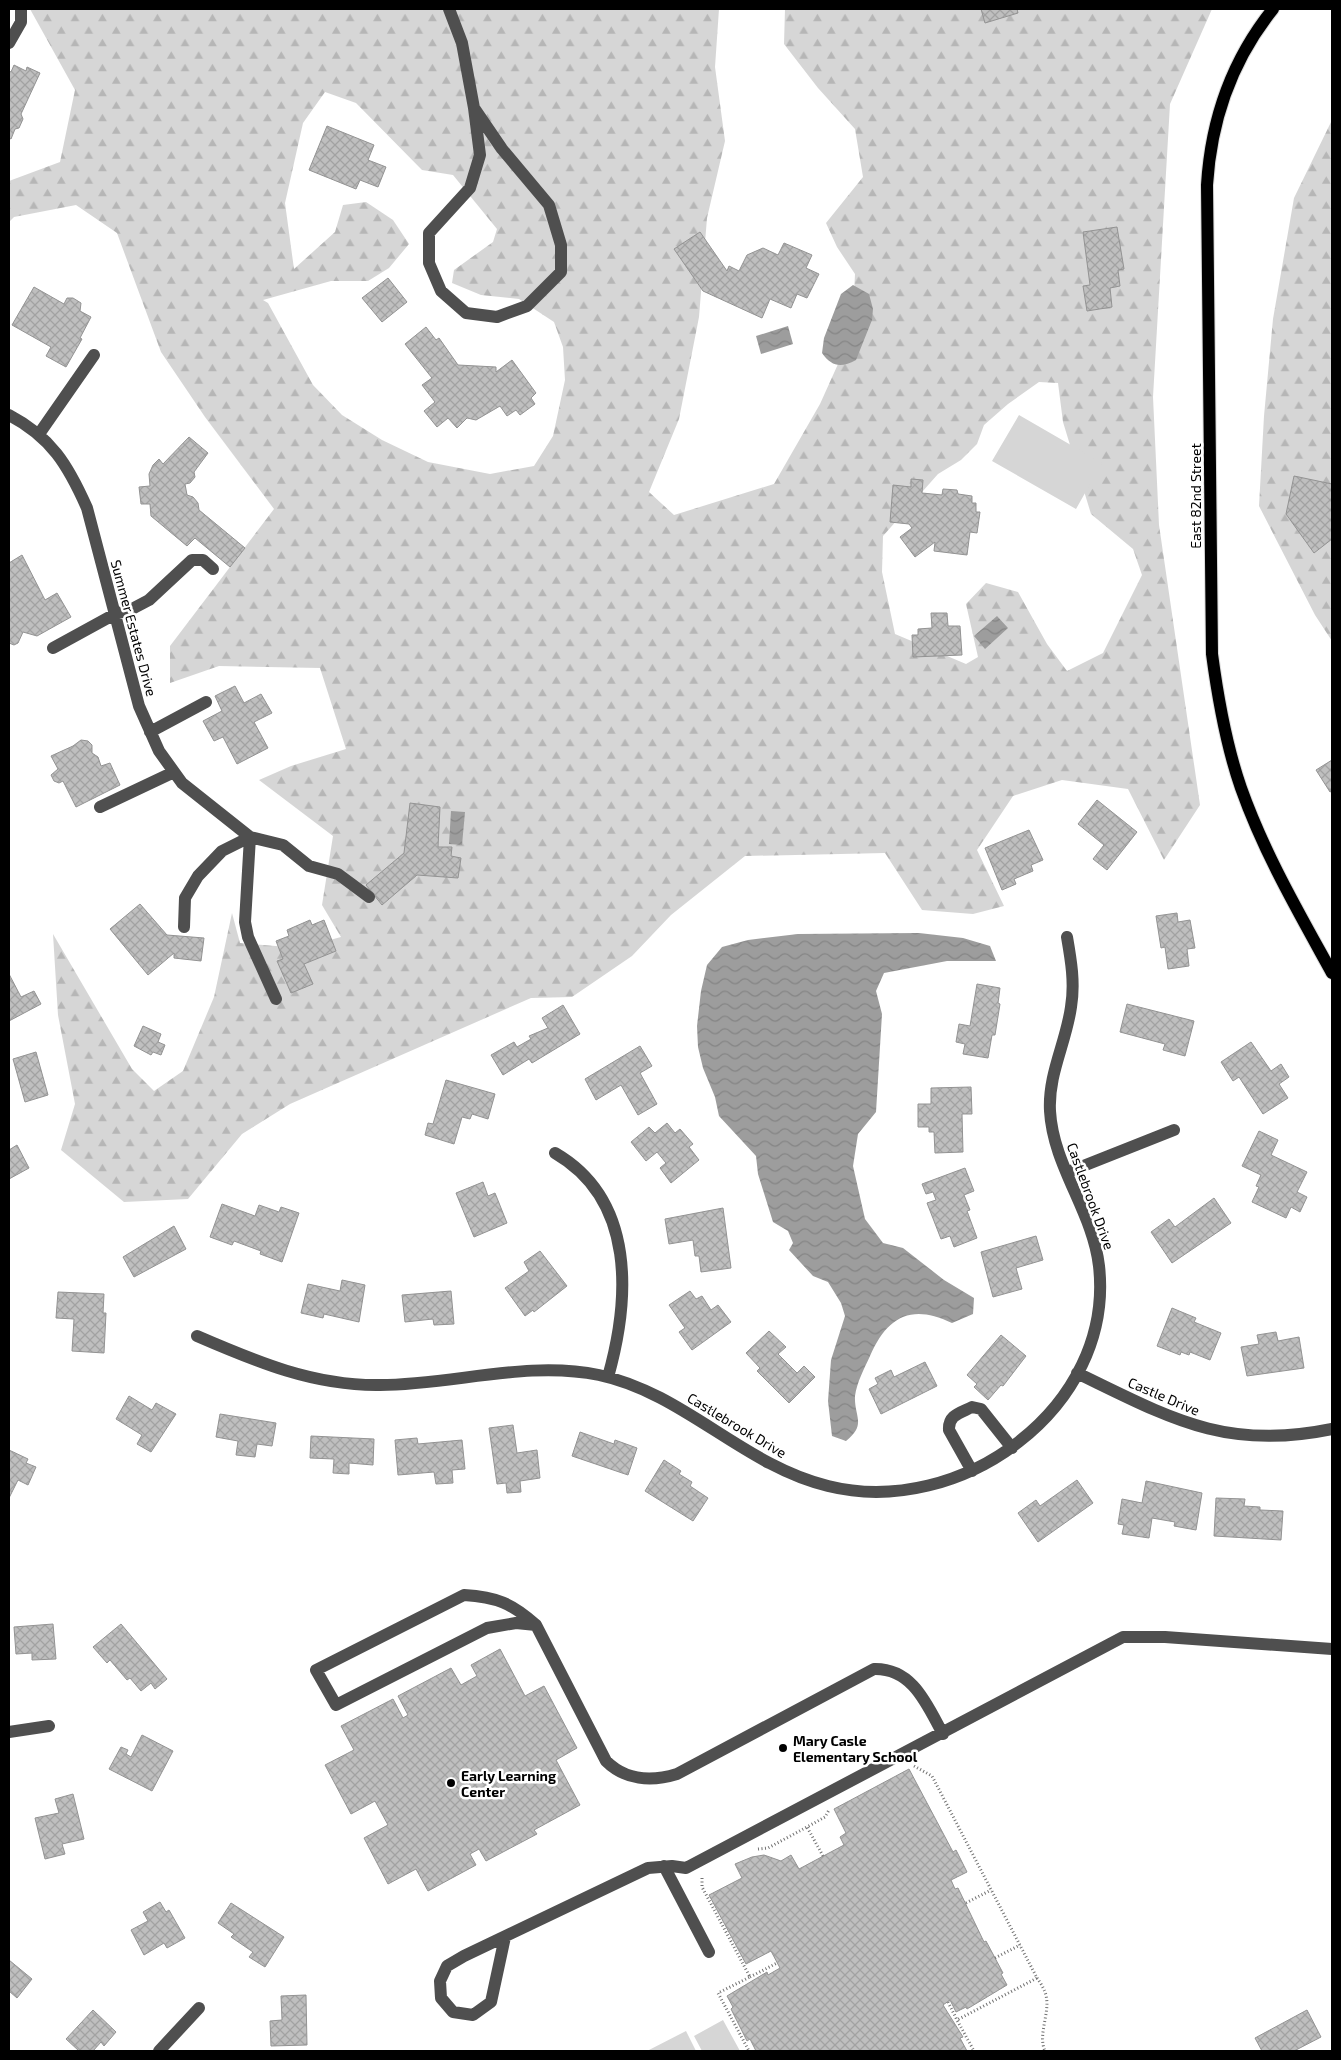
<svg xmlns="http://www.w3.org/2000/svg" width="1341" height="2060" font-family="'Exo 2',sans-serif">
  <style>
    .forest { fill: url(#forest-firs); fill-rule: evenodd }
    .green { fill: #d6d6d6 }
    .water { fill: url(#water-waves) }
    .building { fill: url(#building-cross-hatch); stroke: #939393 }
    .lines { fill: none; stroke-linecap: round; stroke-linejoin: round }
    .major-casing { stroke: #dbdbdb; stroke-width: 14 }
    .path { stroke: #717171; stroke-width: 3; stroke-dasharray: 1 2.5; stroke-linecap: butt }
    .minor { stroke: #4f4f4f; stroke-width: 12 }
    .major { stroke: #000; stroke-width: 12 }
    .poi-dot { fill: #000; stroke: #fff; stroke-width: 2 }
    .labels { text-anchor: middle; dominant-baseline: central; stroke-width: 5; stroke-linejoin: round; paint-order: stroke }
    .street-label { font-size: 14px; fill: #000; stroke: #fff }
    .poi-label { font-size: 14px; font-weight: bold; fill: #000; stroke: #fff; text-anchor: start }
  </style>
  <defs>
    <pattern id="forest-firs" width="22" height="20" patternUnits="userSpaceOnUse" patternTransform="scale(1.25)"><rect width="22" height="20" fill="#d6d6d6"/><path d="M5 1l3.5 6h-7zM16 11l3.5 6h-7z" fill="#b6b6b6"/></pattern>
    <pattern id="water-waves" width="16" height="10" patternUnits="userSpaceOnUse" patternTransform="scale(1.25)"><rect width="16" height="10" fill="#9d9d9d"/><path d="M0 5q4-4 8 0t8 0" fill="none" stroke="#858585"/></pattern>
    <pattern id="building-cross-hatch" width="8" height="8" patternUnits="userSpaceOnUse" patternTransform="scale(1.25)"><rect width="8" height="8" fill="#bfbfbf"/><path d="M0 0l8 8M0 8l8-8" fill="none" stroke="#a2a2a2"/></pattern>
  </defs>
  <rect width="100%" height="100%" fill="#fff"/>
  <path class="forest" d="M30 9H719L715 67 725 141 707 218 699 317 679 419 649 492 674 515 774 484 820 404 852 333 855 274 837 247 826 223 863 177 855 129 818 88 784 44 785 9H1212L1170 104 1153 397 1159 525 1200 805 1164 860 1128 789 1062 780 1013 796 977 850 1004 906 973 914 922 910 885 853 745 856 671 915 632 956 572 997 531 998 290 1104 242 1134 188 1199 124 1202 61 1150 75 1104 58 1015 53 934 132 1069 154 1091 183 1071 214 997 232 913 240 943 300 948 341 937 322 905 333 836 259 780 291 766 346 749 320 668 219 666 170 683V646L274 509 205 417 161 352 117 233 76 205 14 217 9 222V181L60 162 75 90ZM325 92 356 103 422 170 453 175 497 229 493 242 454 270 452 283 481 295 519 299 554 322 563 347 565 380 553 436 534 466 490 474 428 462 382 440 342 415 313 385 268 303 263 300 331 281H368L389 268 409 244 393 220 366 202 343 205 335 232 294 269 285 203 303 123ZM1039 382 1058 383 1063 422 1091 514 1133 549 1142 575 1103 653 1067 671 1047 644 1018 592 986 583 966 604 978 657 966 664 895 634 882 572 883 536 938 474 961 460 977 444 984 425 1008 404Z
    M1332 120V641L1315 615 1259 506 1264 416 1273 319 1294 198Z"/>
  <path class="green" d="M1019 415 1102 463 1076 509 992 461Z
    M723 2020 740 2051H702L694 2036Z
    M686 2031 696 2051H647Z"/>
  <path class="water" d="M853 285 869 294 873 309 872 320 856 360C841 368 832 367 822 353L824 338 841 294Z
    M788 326 793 344 761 354 756 336Z
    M997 616 1008 628 985 649 974 636Z
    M451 811 465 812 462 845 449 844Z
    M919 933 963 938 990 946 996 961H947L884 973 876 991 882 1014 876 1112 858 1134 853 1166 865 1219 883 1243 903 1248 944 1280 974 1298 973 1314 952 1323C911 1303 887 1317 870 1356 864 1369 857 1382 855 1396 854 1417 867 1424 846 1441L832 1436 828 1401 831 1360 845 1316 841 1303 828 1282 813 1276 789 1250 793 1243 788 1231 773 1222 758 1174 756 1156 719 1116 715 1097 703 1068 698 1047 697 1026 701 991 707 965 722 947 748 940 798 934Z"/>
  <path class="building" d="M981 9H1017L1018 13 985 23Z
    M14 65 26 71 27 67 40 73 21 114 23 119 19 128 15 129 11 139 9 138V71L11 72Z
    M327 126 374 145 368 160 386 167 378 187 360 180 356 189 309 170Z
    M1117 227 1124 269 1118 270 1120 286 1110 288 1112 307 1087 311 1083 286 1090 285 1083 232Z
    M700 232 727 271 729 266 739 271 747 255 763 248 778 255 784 243 812 255 806 268 819 274 807 298 797 294 791 308 770 299 762 318 703 291 674 249Z
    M388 278 407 302 382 322 362 298Z
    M34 287 64 304 67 298H73L81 303 80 311 91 317 80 338 82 339 66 367 46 356 51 347 12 325Z
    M426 327 436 340 439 338 458 365 496 367V372L512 360 536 393 531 398 535 404 520 415 516 410 507 416 500 406 476 420 467 418 457 428 448 418 437 427 424 411 435 402 422 385 432 378 405 344Z
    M189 437 208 453 194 472 195 477 190 483 185 484 187 495 193 497 198 503 199 510 245 548 230 567 195 538 187 546 151 516 150 504H141L139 487 150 486 149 474 153 465 159 459 163 464Z
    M1294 476 1332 484V539L1314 553 1286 514Z
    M911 479 923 480 922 493 942 495 943 489 957 490 958 494 972 496V503H976V512H980L977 533 970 532 967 555 934 551 935 542 915 557 900 537 912 528 909 524 890 522 893 485 911 487Z
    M22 555 45 600 57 593 71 617 37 636 23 632 18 643 14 645 9 643V563Z
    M931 613H947L948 626H960L962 655 913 657 912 635H918V629L932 628Z
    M235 686 244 703 261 694 272 713 254 722 268 748 237 764 223 737 214 741 203 721 222 711 215 696Z
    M81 740 88 741 92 745V753L98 757 101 766 110 763 120 785 76 807 63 781 59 783 54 781 51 775 58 769 51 756 73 746Z
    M1332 760V791L1330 792 1316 770Z
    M1097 800 1137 832 1107 870 1093 859 1104 845 1078 824Z
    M410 803 440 807 438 847H452L451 856 461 858 458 878 417 875 382 905 366 885 404 853Z
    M1029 830 1043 860 1031 865 1033 871 1014 879 1016 884 1002 890 985 848Z
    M140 904 167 935 204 938 201 961 174 958V953L148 975 110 929Z
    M1177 913 1178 922 1190 920 1195 948 1187 949 1189 966 1168 969 1165 947 1161 948 1156 916Z
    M310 920 312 925 324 920 336 951 304 964 313 984 291 993 277 961 283 959 276 941 289 936 287 930Z
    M9 974 21 997 34 991 41 1004 9 1021Z
    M977 984 1000 988 998 1003 1000 1004 995 1035H992L988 1058 963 1054 965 1044 956 1042 959 1024 970 1026Z
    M1127 1004 1194 1021 1185 1056 1163 1050 1165 1044 1120 1032Z
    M563 1005 580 1034 532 1063 529 1059 503 1075 491 1055 514 1042 517 1047 531 1039 529 1036 548 1028 542 1018Z
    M143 1026 161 1034 158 1042 165 1045 161 1055 153 1052 151 1055 134 1046Z
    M1251 1042 1271 1071 1281 1064 1289 1077 1279 1084 1288 1098 1263 1114 1239 1077 1233 1081 1221 1062Z
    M640 1046 652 1066 640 1073 657 1104 638 1115 621 1085 596 1100 585 1079Z
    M36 1052 48 1095 25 1102 13 1059Z
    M446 1080 495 1094 488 1119 472 1114 470 1119 462 1117 454 1144 425 1135 428 1123 433 1124Z
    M971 1087 972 1114H962L963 1152 935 1153 934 1132H929V1127H918V1104H931V1088Z
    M667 1123 675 1133 680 1129 693 1144 689 1147 699 1160 671 1183 660 1168 666 1163 657 1152 646 1161 631 1142 649 1127 655 1133Z
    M1259 1131 1278 1140 1271 1155 1307 1172 1297 1192 1307 1197 1300 1212 1291 1207 1286 1218 1252 1202 1259 1187 1256 1186 1261 1175 1242 1166Z
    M17 1145 29 1168 9 1179V1150Z
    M965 1168 974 1191 964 1195 970 1210 967 1211 977 1238 954 1247 950 1236 941 1239 927 1203 936 1200 933 1192 926 1194 922 1184Z
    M483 1182 488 1196 495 1193 507 1223 474 1237 456 1193Z
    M1214 1198 1231 1223 1172 1263 1151 1232 1169 1219 1175 1227Z
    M222 1204 255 1216 259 1205 279 1212 281 1207 299 1213 282 1262 260 1254 261 1251 234 1241 232 1245 210 1237Z
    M723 1208 731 1268 701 1272 699 1256H695L693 1240 669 1244 665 1219Z
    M174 1226 186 1249 134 1277 123 1257Z
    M1036 1236 1043 1260 1016 1268 1022 1289 993 1297 981 1252Z
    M540 1251 567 1286 534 1312 533 1310 525 1316 505 1288 529 1271 524 1262Z
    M342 1280 365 1285 359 1322 324 1314 323 1318 301 1313 308 1284 340 1291Z
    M451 1291 454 1324 434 1325 433 1319 405 1322 402 1295Z
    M690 1291 696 1299 702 1296 711 1310 718 1305 731 1322 692 1350 679 1332 685 1328 669 1305Z
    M58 1292 104 1294 103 1313H106L104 1353 72 1351 74 1319 56 1318Z
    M1172 1308 1196 1318 1194 1322 1221 1333 1210 1360 1190 1352 1189 1355 1181 1352 1180 1355 1157 1346Z
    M769 1331 786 1347 778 1354 797 1373 804 1366 815 1377 789 1403 757 1371 760 1368 746 1353Z
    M1276 1332 1278 1341 1299 1337 1304 1368 1247 1376 1241 1347 1259 1344 1257 1335Z
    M1001 1335 1026 1356 1003 1386 1001 1385 988 1400 974 1387 977 1384 967 1375Z
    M925 1362 937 1386 881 1414 869 1389 878 1384 875 1378 891 1370 894 1377Z
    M129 1396 152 1410 156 1403 176 1414 151 1452 137 1444 142 1435 116 1419Z
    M220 1414 276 1423 272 1446 257 1444 255 1457 236 1455 238 1441 216 1437Z
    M513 1425 517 1453 537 1450 540 1478 520 1481 521 1492 507 1493 506 1483 497 1484 489 1428Z
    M580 1432 614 1444 615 1440 637 1448 628 1475 572 1456Z
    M311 1436 374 1439 373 1465 349 1463V1474L333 1473 334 1459 310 1458Z
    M417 1438 418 1444 462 1440 465 1469 452 1470 453 1483 436 1484 434 1472 398 1475 395 1440Z
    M9 1450 28 1459 26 1463 36 1467 28 1485 18 1480 9 1498Z
    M664 1460 681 1471 679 1474 692 1482 690 1486 708 1498 693 1521 645 1491Z
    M1077 1480 1093 1503 1038 1542 1018 1513 1036 1500 1040 1506Z
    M1146 1481 1202 1493 1196 1530 1174 1526 1175 1522 1152 1518 1149 1538 1122 1534 1124 1525 1118 1524 1122 1499 1142 1503Z
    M1216 1498 1245 1499 1244 1506 1260 1507V1510L1283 1511 1281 1540 1214 1536Z
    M53 1624 56 1659 32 1660V1653L16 1654 14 1627Z
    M121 1624 167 1679 155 1689 151 1683 141 1691 130 1678 127 1680 110 1660 107 1663 93 1647Z
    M500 1649 525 1696 544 1686 577 1748 556 1760 580 1805 534 1830 537 1834 486 1861 479 1849 470 1854 476 1865 428 1891 416 1869 388 1884 364 1838 388 1825 375 1801 351 1814 325 1765 354 1750 341 1726 393 1699 403 1718 408 1715 398 1696 451 1668 461 1685 477 1676 471 1665Z
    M142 1735 173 1751 152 1791 109 1769 121 1747 128 1750 126 1754 131 1757Z
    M909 1769 953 1852 956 1850 967 1872 951 1880 955 1889 958 1888 984 1942 986 1941 1003 1973 1001 1974 1007 1985 967 2009 966 2007 956 2012 950 2000 943 2005 963 2037 960 2038 967 2051H756L750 2039 747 2041 731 2009 733 2007 727 1996 767 1972 768 1975 780 1968 771 1951 746 1964 709 1895 742 1878 735 1864 752 1857 764 1855 781 1861 791 1855 799 1869 844 1845 840 1837 846 1833 834 1809Z
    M73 1794 84 1839 62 1844 65 1854 45 1859 35 1818 59 1813 55 1799Z
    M160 1902 166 1912 169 1910 185 1938 167 1948 164 1943 144 1955 131 1930 148 1921 143 1912Z
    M231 1903 284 1937 265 1967 249 1957 253 1952 231 1937 234 1934 218 1923Z
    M9 1960 32 1979 17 1998 9 1991Z
    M306 1995 307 2045 271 2046 270 2021 282 2020 281 1996Z
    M93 2010 116 2032 104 2046 101 2042 93 2051H79L66 2039Z
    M1307 2010 1321 2037 1294 2051H1262L1255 2038Z"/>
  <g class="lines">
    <g class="major-casing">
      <path id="major" d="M1273 9C1232 60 1211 120 1207 185L1212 654C1218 699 1226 745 1241 788 1264 853 1299 913 1332 973"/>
    </g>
    <path class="path" d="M914 1766 932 1776 1037 1978 957 2020 974 2051
      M758 1849 768 1848 807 1827
      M823 1856 807 1827 825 1817 829 1810
      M702 1878V1887L750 1977 718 1993 749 2051
      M966 1903 991 1890
      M995 1958 1020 1945
      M750 1977 777 1963
      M1037 1978C1040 1982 1043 1987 1045 1992 1052 2011 1037 2033 1045 2051
      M948 2002 957 2020"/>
    <path class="minor" d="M449 9 462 43 474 108 480 155 470 188 429 233V263L441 291 466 313 497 317 527 306 561 272V245L549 205 502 149 474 108
      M9 43 21 22V9
      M9 415C51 437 68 465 87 508L139 706 159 751 182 783 250 837
      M39 434 94 355
      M53 648 115 614 130 610 149 600 192 560H203L213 569
      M150 732 206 702
      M100 807 174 772
      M250 837 245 922 248 937 276 999
      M184 927 185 898 198 876 222 851 250 837 283 845 309 866 338 874 369 897
      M555 1153C636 1200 630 1299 608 1377
      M1068 1172 1174 1130
      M197 1336C257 1362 314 1386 380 1385 453 1385 527 1360 599 1375 684 1393 744 1466 828 1486 960 1519 1115 1408 1099 1266 1093 1212 1053 1166 1050 1111 1048 1074 1066 1043 1071 1007 1075 983 1071 960 1067 937
      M1077 1373C1170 1418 1225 1451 1332 1429
      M972 1471 949 1430C948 1415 960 1413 972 1407L981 1409 1012 1448
      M536 1625 516 1623 487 1628 336 1705 316 1670 464 1595C496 1597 512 1603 536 1625L606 1761C625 1780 651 1782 677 1774L874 1669C913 1668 927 1705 943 1734
      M9 1732 49 1726
      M664 1866 709 1952
      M505 1937 491 2002 473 2015 453 2012 441 1998 440 1981 447 1966 464 1956 648 1868 672 1866 686 1868 1123 1637H1165L1332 1649
      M159 2051 199 2008"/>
    <use href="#major" class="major"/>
  </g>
  <g class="poi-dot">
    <circle cx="783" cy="1748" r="5"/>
    <circle cx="451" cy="1783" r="5"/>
  </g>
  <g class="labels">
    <g class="street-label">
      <text transform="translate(1195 496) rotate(-90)">East 82nd Street</text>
      <text transform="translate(134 628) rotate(75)">Summer Estates Drive</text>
      <text transform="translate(1091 1196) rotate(70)">Castlebrook Drive</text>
      <text transform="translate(1164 1396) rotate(23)">Castle Drive</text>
      <text transform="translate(737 1425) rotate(31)">Castlebrook Drive</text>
    </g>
    <g class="poi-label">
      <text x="793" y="1740">Mary Casle<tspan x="793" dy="16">Elementary School</tspan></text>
      <text x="461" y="1775">Early Learning<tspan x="461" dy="16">Center</tspan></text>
    </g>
  </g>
  <rect width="1341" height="2060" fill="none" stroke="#000000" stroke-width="20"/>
</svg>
